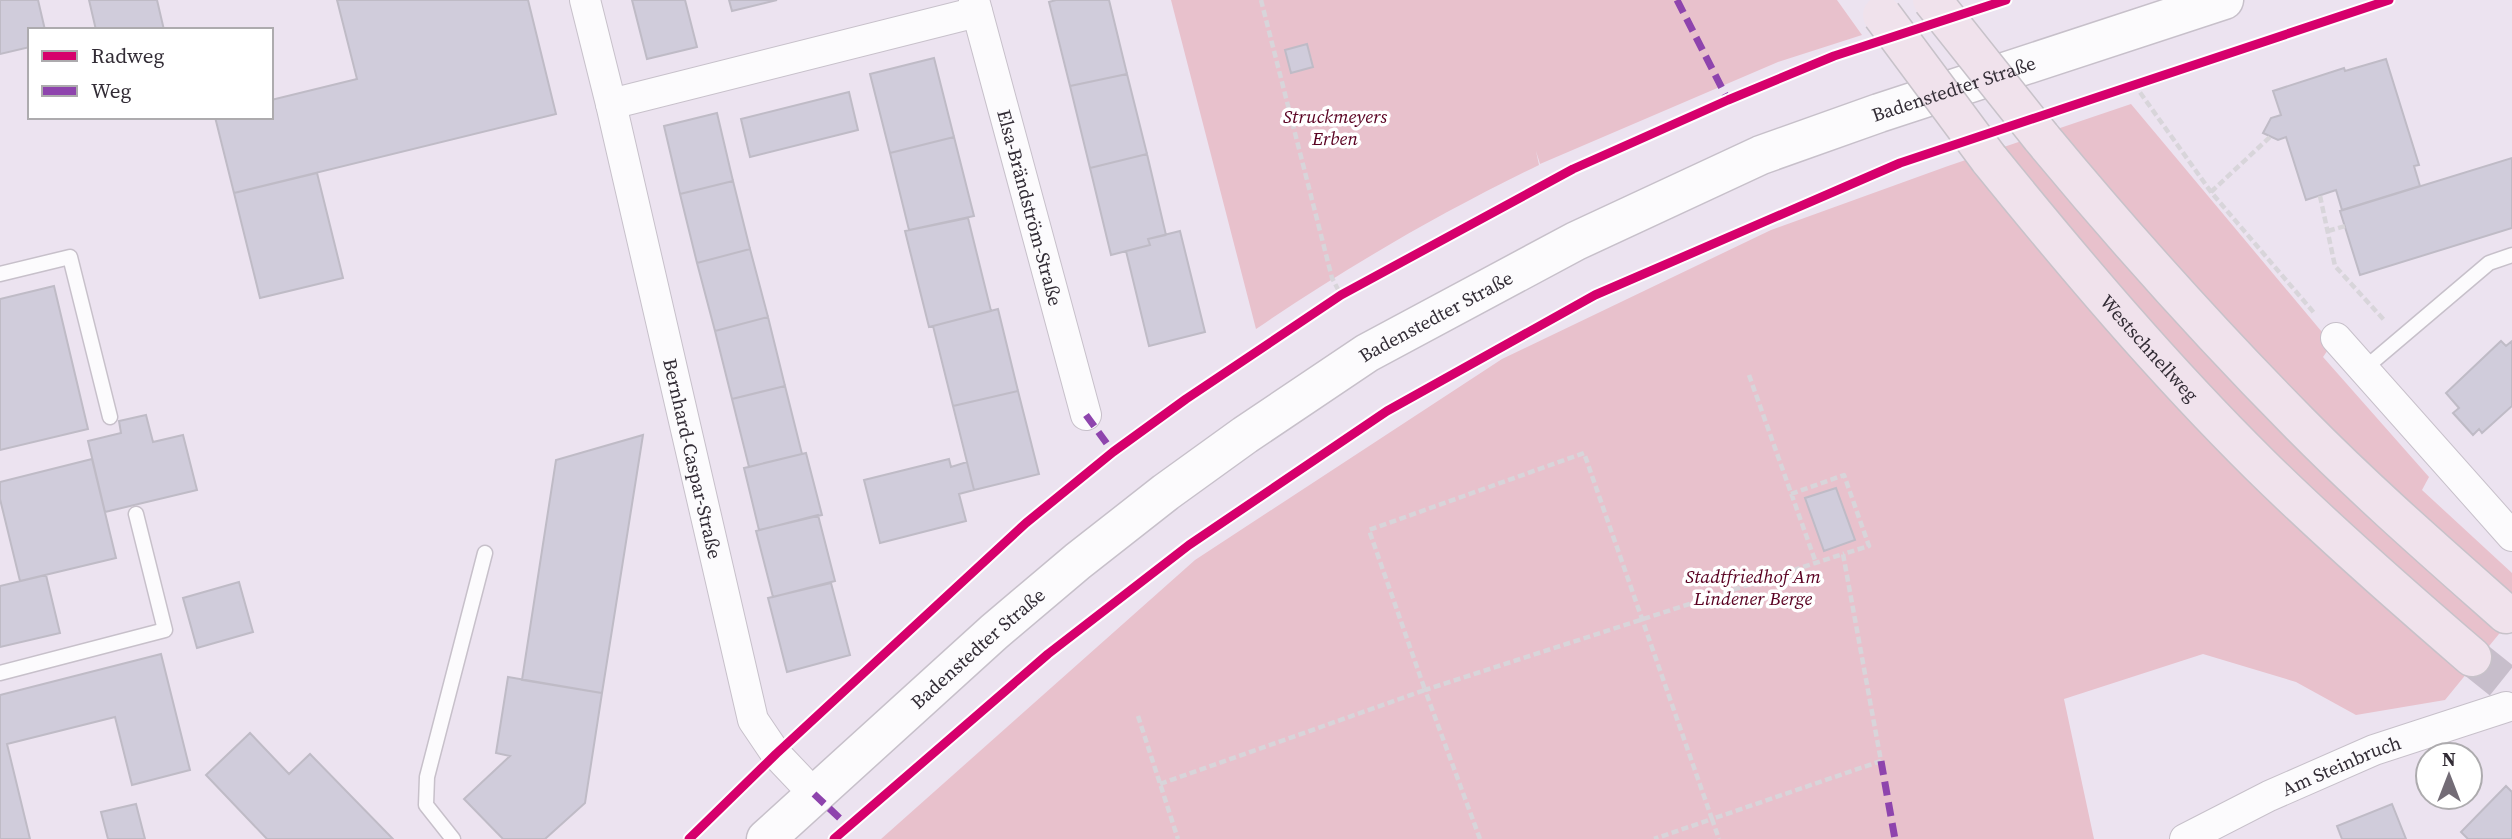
<svg xmlns="http://www.w3.org/2000/svg" width="2512" height="839" font-family="'Source Serif 4',serif">
  <style>
    .green { fill: #e8c1cc }
    .building { fill: #d0ccdb; stroke: #bfbbc6; stroke-width: 2 }
    .lines { fill: none; stroke-linecap: round; stroke-linejoin: round }
    .highway-tunnel { stroke: #c7becb; stroke-width: 38; stroke-dasharray: 38 19; stroke-linecap: butt }
    .lane-casing { stroke: #c7c0ca; stroke-width: 17 }
    .street-casing { stroke: #c7c0ca; stroke-width: 32 }
    .secondary-casing { stroke: #c7c0ca; stroke-width: 41 }
    .highway-casing { stroke: #c7c2c9; stroke-width: 41 }
    .path { stroke: #d8d5da; stroke-width: 4.5; stroke-dasharray: 7 3.5; stroke-linecap: butt }
    .lane { stroke: #fcfbfd; stroke-width: 14 }
    .street { stroke: #fcfbfd; stroke-width: 30 }
    .secondary { stroke: #fcfbfd; stroke-width: 38 }
    .highway { stroke: #f0e2ec; stroke-width: 38 }
    .highway-bridge-casing { stroke: #c7c2c9; stroke-width: 41; stroke-linecap: butt }
    .highway-bridge { stroke: #f0e2ec; stroke-width: 38 }
    .quiet { stroke: #8e44ad; stroke-width: 7; stroke-dasharray: 14 7; stroke-linecap: butt }
    .cycleway-casing { stroke: #fff; stroke-width: 13 }
    .cycleway { stroke: #d6006c; stroke-width: 9 }
    .labels { text-anchor: middle; dominant-baseline: central; stroke-width: 7; stroke-linejoin: round; paint-order: stroke }
    .street-label { font-size: 19px; fill: #322c35; stroke: #fff }
    .park-label { font-size: 19px; font-style: italic; fill: #590021; stroke: #fff }
  </style>
  <rect width="100%" height="100%" fill="#ece3f0"/>
  <path class="green" d="M1171 0H1837L1862 35 1778 62 1540 164 1536 151 1539 165C1440 213 1347 267 1256 329Z
    M2131 104 2332 344 2323 357 2429 477 2422 490 2512 573V618L2445 700 2356 715 2296 682 2203 654 2064 699 2094 839H881L1195 560 1502 359 1771 230 1948 166Z"/>
  <path class="building" d="M0 0H38L45 30H30V47L0 54Z
    M89 0H157L164 30H96Z
    M337 0H528L556 114 234 193 215 117H271V100L357 79Z
    M632 0H685L697 47 647 59Z
    M729 0H777L732 11Z
    M1056 0H1109L1127 74 1070 86 1049 2Z
    M1307 44 1313 67 1291 73 1285 50Z
    M934 58 954 137 890 153 870 74Z
    M2386 59 2419 165 2414 166 2420 186 2342 210 2336 190 2306 200 2286 137 2278 140 2263 133 2271 118 2281 115 2273 91 2344 68 2345 71Z
    M1127 74 1147 154 1090 168 1070 86Z
    M849 92 858 130 750 157 741 119Z
    M717 113 733 181 680 194 664 126Z
    M954 137 974 216 909 230 890 153Z
    M1147 154 1166 235 1148 239 1150 245 1111 255 1090 168Z
    M2512 158V228L2360 275 2340 211Z
    M317 173 343 278 260 298 234 193Z
    M733 181 750 249 697 263 680 194Z
    M968 218 991 311 929 327 905 231Z
    M1180 231 1205 332 1149 346 1126 251 1150 245 1148 239Z
    M750 249 768 317 715 331 697 263Z
    M54 286 88 429 0 450V299Z
    M998 309 1018 391 953 406 933 326Z
    M768 317 785 386 732 399 715 331Z
    M2501 341 2506 346 2512 341V406L2482 433 2479 429 2473 435 2453 413 2459 408 2446 393Z
    M785 386 802 454 749 467 732 399Z
    M1018 391 1039 474 974 490 953 406Z
    M146 415 153 442 183 435 197 490 105 512 88 441 121 433 119 421Z
    M643 435 602 693 522 680 556 460Z
    M806 453 822 515 759 530 744 468Z
    M92 459 116 558 20 581 0 499V482Z
    M949 459 951 467 967 462 974 490 959 494 966 521 880 543 864 480Z
    M1836 488 1855 540 1824 551 1805 498Z
    M818 515 835 581 773 597 756 531Z
    M46 575 60 633 0 647V586Z
    M239 582 253 632 197 648 183 598Z
    M831 583 850 655 787 672 768 598Z
    M161 654 190 770 132 785 115 717 7 744 30 839H0V695Z
    M508 677 602 693 585 803 545 839H503L464 799 510 756 496 753Z
    M250 733 289 774 310 754 393 839H267L206 775Z
    M2506 786 2512 792V839H2468L2461 832Z
    M136 804 145 839H108L101 812Z
    M2392 804 2406 839H2342L2337 826Z"/>
  <g class="lines">
    <path class="highway-tunnel" d="M2472 657 2512 689"/>
    <g class="lane-casing">
      <path id="lane" d="M0 274 70 257 110 417
        M2364 369 2489 263 2512 255
        M0 673 165 630 136 514
        M453 839 426 805 427 777 485 553"/>
    </g>
    <g class="street-casing">
      <g id="street">
        <path id="s1" d="M585 0 611 104 753 720 776 754 814 794"/>
        <path id="s2" d="M974 0 1086 415"/>
        <path d="M611 104 977 12"/>
        <path d="M2336 338 2512 536"/>
        <path id="s3" d="M2185 839 2269 796 2374 750 2506 707"/>
      </g>
    </g>
    <g class="secondary-casing">
      <g id="secondary">
        <path id="s4" d="M766 839 994 632 1078 561 1166 492 1245 435 1367 353 1576 241 1761 155 1879 113 2224 0"/>
      </g>
    </g>
    <g class="highway-casing">
      <g id="highway">
        <path d="M2041 137C2123 236 2209 332 2300 424 2366 491 2436 552 2506 614"/>
        <path id="s5" d="M1989 159C2075 265 2163 369 2260 465 2328 532 2400 595 2472 657"/>
      </g>
    </g>
    <path class="path" d="M1261 0 1332 278 1341 295
      M2134 84 2211 192 2315 314
      M2211 192 2271 136
      M2320 196 2335 266 2385 321
      M2328 231 2345 226
      M1749 375 1816 563
      M1791 494 1844 475 1869 546 1843 554
      M1138 716 1178 839
      M1160 784 1425 690 1369 530 1584 453 1712 819 1654 839
      M1480 839 1425 690 1843 554 1881 761 1712 819 1719 839"/>
    <use href="#lane" class="lane"/>
    <use href="#street" class="street"/>
    <use href="#secondary" class="secondary"/>
    <use href="#highway" class="highway"/>
    <g class="highway-bridge-casing">
      <path id="highway-bridge" d="M1932 0 2041 137
        M1882 15 1989 159"/>
    </g>
    <use href="#highway-bridge" class="highway-bridge"/>
    <path class="quiet" d="M1677 0 1728 100
      M1086 415 1113 452
      M1881 761 1895 839
      M814 794 848 826"/>
    <g class="cycleway-casing">
      <path id="cycleway" d="M689 839 776 754 1026 523 1113 452 1186 399 1341 295 1573 169 1728 100 1834 56 2006 0
        M834 839 1048 654 1189 545 1387 411 1595 295 1900 163 2389 0"/>
    </g>
    <use href="#cycleway" class="cycleway"/>
  </g>
  <g class="labels">
    <g class="street-label">
      <text stroke="none"><textPath href="#s4" startOffset="1419">Badenstedter Straße</textPath></text>
      <text stroke="none"><textPath href="#s2" startOffset="215">Elsa-Brändström-Straße</textPath></text>
      <text stroke="none"><textPath href="#s4" startOffset="852">Badenstedter Straße</textPath></text>
      <text stroke="none"><textPath href="#s5" startOffset="248">Westschnellweg</textPath></text>
      <text stroke="none"><textPath href="#s1" startOffset="471">Bernhard-Caspar-Straße</textPath></text>
      <text stroke="none"><textPath href="#s4" startOffset="285">Badenstedter Straße</textPath></text>
      <text stroke="none"><textPath href="#s3" startOffset="173">Am Steinbruch</textPath></text>
    </g>
    <g class="park-label">
      <text x="1335" y="116">Struckmeyers<tspan x="1335" dy="22">Erben</tspan></text>
      <text x="1753" y="576">Stadtfriedhof Am<tspan x="1753" dy="22">Lindener Berge</tspan></text>
    </g>
  </g>
  <rect x="28" y="28" width="245" height="91" fill="#ffffff" stroke="#adabae" stroke-width="2"/>
  <rect x="42" y="51" width="35" height="10" fill="#d6006c" stroke="#adabae" stroke-width="2"/>
  <text x="91" y="63" font-size="21" fill="#322c35">Radweg</text>
  <rect x="42" y="86" width="35" height="10" fill="#8e44ad" stroke="#adabae" stroke-width="2"/>
  <text x="91" y="98" font-size="21" fill="#322c35">Weg</text>
  <g transform="translate(2449 776)"><circle r="33" fill="#ffffff" stroke="#adabae" stroke-width="2"/>
  <path d="M0-5L12 26L0 18L-12 26Z" fill="#736c76"/>
  <text y="-10" font-size="19" font-weight="bold" text-anchor="middle" fill="#322c35">N</text>
  </g>
</svg>
